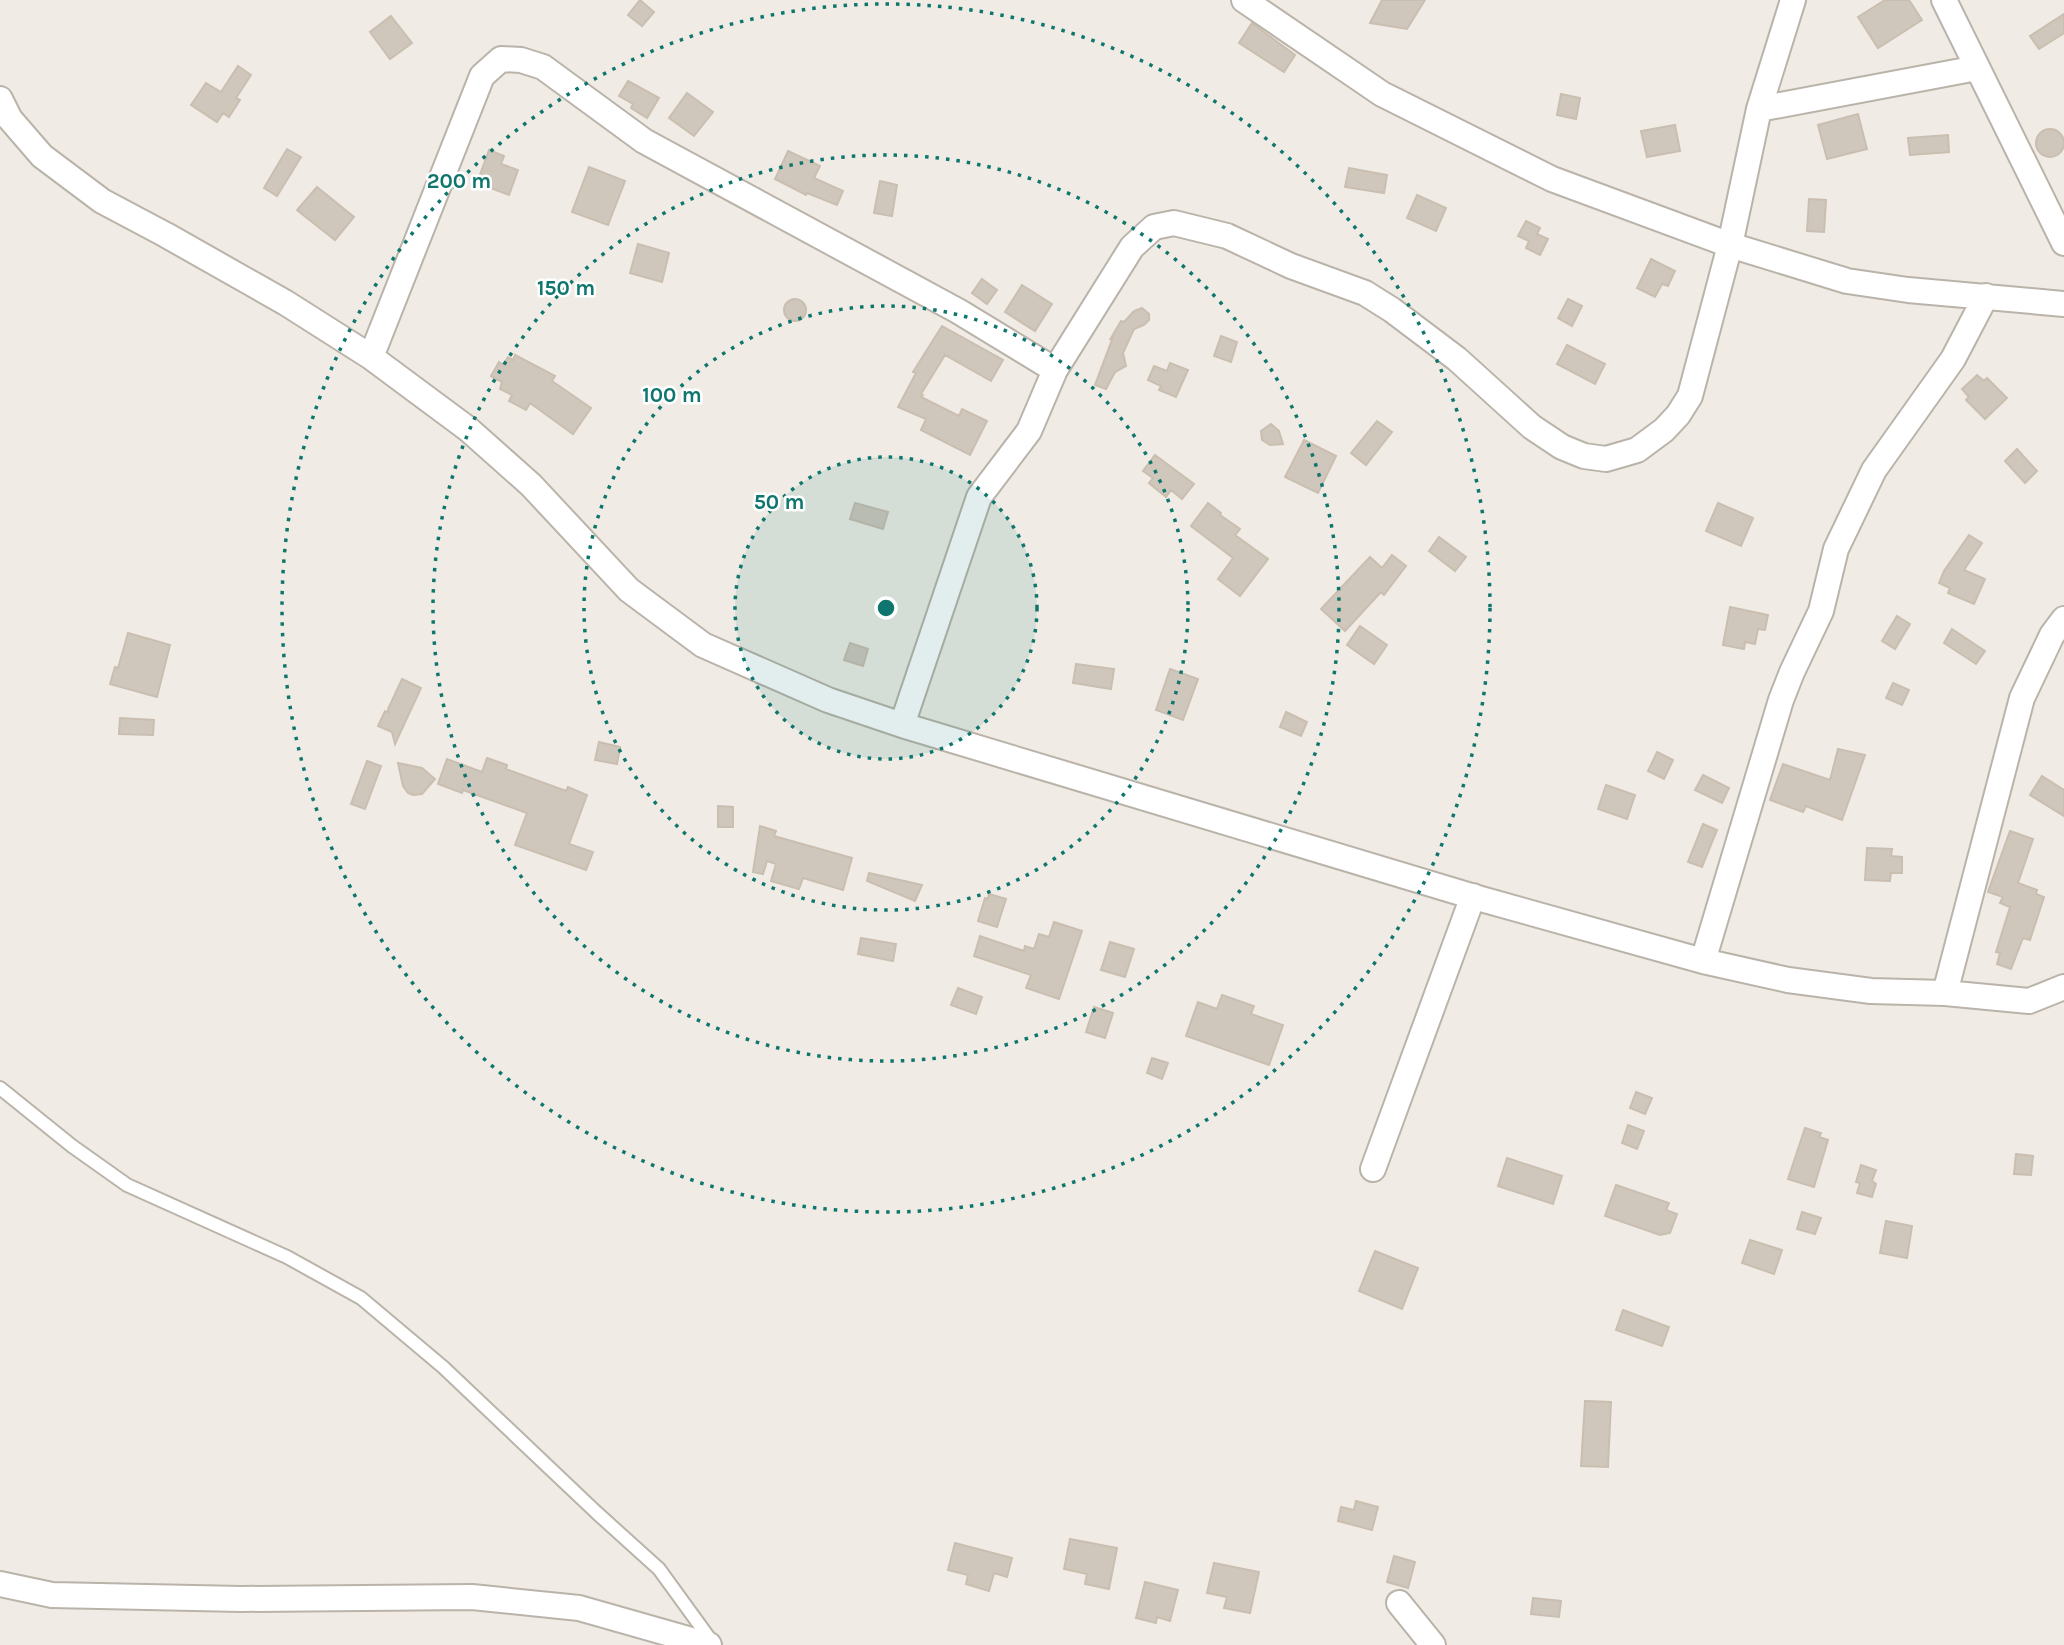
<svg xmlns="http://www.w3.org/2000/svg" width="2064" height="1645" font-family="Karla,sans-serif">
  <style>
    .building { fill: #d0c7bc; stroke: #cabeb0; stroke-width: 2 }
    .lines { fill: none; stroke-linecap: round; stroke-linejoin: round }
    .service-casing { stroke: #bab3a9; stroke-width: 16 }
    .minor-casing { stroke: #bab3a9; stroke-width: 28 }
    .service { stroke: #fff; stroke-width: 12 }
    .minor { stroke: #fff; stroke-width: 24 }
    .ring { fill: none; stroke: #0f766e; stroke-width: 3.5; stroke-dasharray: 3.5 7 }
    .centre { fill: #0f766e; stroke: #fff; stroke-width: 3.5 }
    .ring-label { font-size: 21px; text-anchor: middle; font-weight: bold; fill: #0f766e; stroke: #fff; stroke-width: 5; stroke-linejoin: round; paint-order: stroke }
  </style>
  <rect width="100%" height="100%" fill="#f0ece5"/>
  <path class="building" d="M640 0 654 12 642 26 628 15Z
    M1382 0H1425L1407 29 1370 23Z
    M1885 0H1909L1922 20 1878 48 1858 17Z
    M2064 14V33L2039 49 2030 36Z
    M391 16 412 43 390 59 370 32Z
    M1252 23 1295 55 1284 72 1239 43Z
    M238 66 251 75 236 98 240 100 229 117 223 113 217 122 191 105 206 83 221 92Z
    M628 81 659 98 647 118 631 108 633 104 619 96Z
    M687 93 713 112 694 136 669 118Z
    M1561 94 1580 98 1576 119 1557 115Z
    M1858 114 1867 149 1827 159 1818 125Z
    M1675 125 1680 151 1647 157 1641 131Z
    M2036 143a14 14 0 1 1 28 0a14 14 0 1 1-28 0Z
    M1948 135 1949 152 1910 155 1908 138Z
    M287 149 301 157 277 196 264 188Z
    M489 150 504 156 501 164 518 170 509 195 477 183Z
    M788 151 820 166 814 178 843 191 837 205 807 193 806 195 775 179Z
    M589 167 625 181 608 225 572 212Z
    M1349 168 1387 175 1384 193 1345 187Z
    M880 181 897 185 892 216 874 213Z
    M317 187 354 217 335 240 297 210Z
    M1417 195 1446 208 1436 231 1407 218Z
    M1809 199 1826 200 1824 232 1807 231Z
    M1526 221 1540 228 1537 234 1548 239 1540 255 1526 248 1529 241 1518 236Z
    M638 244 669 253 662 282 630 273Z
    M1651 259 1675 271 1668 286 1662 284 1655 297 1637 288Z
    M982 279 997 290 987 304 972 293Z
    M1022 285 1052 304 1035 331 1005 312Z
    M1568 299 1582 306 1572 326 1558 318Z
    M784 310a11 11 0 1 1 22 0a11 11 0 1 1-22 0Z
    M1142 308 1149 314V320L1144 325 1134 329 1123 353 1126 366 1115 372 1106 389 1095 385 1113 337 1111 338 1121 321 1124 322 1134 311Z
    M942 326 1003 360 991 381 945 355 921 394 923 395 921 397 959 416 962 409 987 421 970 455 921 430 926 419 898 407 916 373 913 372Z
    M1221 336 1237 342 1231 362 1214 356Z
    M1567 345 1605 364 1595 384 1557 364Z
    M515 355 555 376 552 381 591 408 573 434 530 403 526 410 509 401 512 395 500 389 502 382 491 376 499 362 503 365 508 357 513 360Z
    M1170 363 1188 370 1176 397 1159 390 1161 386 1148 380 1154 366 1167 371Z
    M1977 375 1984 381 1987 378 2007 398 1985 419 1966 400 1969 397 1962 389Z
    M1377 421 1392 432 1366 465 1351 453Z
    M1271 424 1279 431 1283 444 1270 445 1262 440 1261 431Z
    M1304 440 1336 456 1318 493 1285 477Z
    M2017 449 2037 471 2025 483 2005 461Z
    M1155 455 1194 484 1182 499 1171 490 1166 497 1149 483 1153 478 1143 471Z
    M855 503 888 512 883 529 850 519Z
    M1208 503 1221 513 1220 515 1240 529 1235 535 1268 559 1240 596 1218 579 1233 558 1191 526Z
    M1718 503 1753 518 1741 546 1706 531Z
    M1969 535 1982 543 1964 570 1985 579 1974 604 1948 593 1950 588 1939 583 1944 571Z
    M1439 537 1466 557 1455 571 1429 551Z
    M1392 555 1406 566 1384 595 1381 592 1345 631 1321 609 1370 557 1382 568Z
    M1730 607 1768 615 1765 630 1758 629 1755 644 1745 642 1744 649 1723 645Z
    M1897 616 1910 624 1895 649 1882 641Z
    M1360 626 1387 645 1374 664 1347 645Z
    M1952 629 1985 651 1976 664 1944 643Z
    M128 633 170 645 157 697 110 684 115 667 118 668Z
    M850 643 868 649 863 666 844 660Z
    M1076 664 1114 669 1111 689 1073 683Z
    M1170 669 1198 679 1183 720 1156 710Z
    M402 679 421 688 395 744 392 732 378 726 385 711 389 713 388 709Z
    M1893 683 1909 690 1902 705 1886 698Z
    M1286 712 1307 722 1301 736 1280 727Z
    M120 718 154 720 153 735 119 734Z
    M599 742 620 747 617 764 595 760Z
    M1838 749 1865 755 1842 820 1806 806 1803 812 1770 800 1783 764 1830 780Z
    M1657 752 1673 760 1664 779 1648 771Z
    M487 758 507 765 506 769 566 791 568 787 587 795 569 844 593 852 586 870 515 845 527 813 463 790 462 793 438 784 447 759 482 772Z
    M367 761 381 766 365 809 351 804Z
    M398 763 422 768 435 779 422 794 413 795 408 793 403 786Z
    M1703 775 1729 788 1722 803 1695 790Z
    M2042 776 2064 790V816L2030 795Z
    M1606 785 1635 795 1627 819 1598 809Z
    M718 806 733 807V827H718Z
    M1703 824 1717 830 1702 867 1688 862Z
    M760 826 776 831 774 836 852 858 843 890 803 878 799 889 771 881 776 864 767 861 763 874 753 872Z
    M2010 831 2033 839 2018 883 2037 890 2036 894 2044 897 2030 940 2023 938 2011 969 1997 964 2000 953 1996 952 2010 907 2000 903 2003 897 1988 892Z
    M1867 848 1892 849 1891 856 1902 857V873H1891L1890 881 1865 880Z
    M869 873 922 885 915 901 867 881Z
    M989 894 1006 899 997 927 978 921 985 898 988 899Z
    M1054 922 1082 931 1059 999 1026 988 1031 975 974 956 980 936 1024 951 1025 946 1034 949 1039 934 1049 937Z
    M861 938 896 944 893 961 858 954Z
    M1110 942 1134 949 1125 977 1101 970Z
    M958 988 982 997 976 1014 951 1005Z
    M1222 995 1254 1006 1251 1014 1283 1025 1269 1065 1186 1036 1198 1002 1217 1009Z
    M1094 1007 1113 1013 1105 1038 1086 1032Z
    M1152 1058 1168 1063 1162 1079 1147 1073Z
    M1636 1092 1652 1098 1645 1114 1630 1108Z
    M1628 1125 1644 1131 1637 1149 1622 1143Z
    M1805 1128 1821 1133 1819 1137 1828 1140 1814 1187 1788 1179Z
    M2016 1154 2033 1156 2031 1175 2014 1174Z
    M1507 1158 1562 1176 1553 1204 1498 1186Z
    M1861 1165 1876 1170 1872 1181 1876 1184 1872 1197 1857 1193 1860 1183 1856 1182Z
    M1616 1185 1669 1203 1666 1210 1677 1214 1670 1233 1660 1235 1605 1216Z
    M1802 1212 1821 1218 1815 1234 1797 1229Z
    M1886 1221 1912 1226 1907 1258 1880 1253Z
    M1750 1240 1782 1250 1774 1274 1742 1263Z
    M1375 1251 1418 1268 1402 1309 1359 1291Z
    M1623 1310 1669 1327 1662 1346 1616 1330Z
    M1585 1401 1611 1402 1608 1467 1581 1466Z
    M1356 1501 1378 1507 1372 1530 1338 1521 1341 1507 1354 1510Z
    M1070 1539 1117 1548 1109 1589 1085 1584 1087 1574 1064 1569Z
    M955 1543 1012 1558 1007 1577 994 1573 989 1591 966 1584 968 1575 948 1570Z
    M1394 1556 1415 1562 1408 1588 1387 1582Z
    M1214 1563 1259 1572 1250 1613 1224 1608 1227 1597 1207 1593Z
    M1145 1582 1178 1590 1170 1621 1157 1617 1156 1623 1136 1618Z
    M1533 1598 1561 1601 1559 1617 1531 1614Z"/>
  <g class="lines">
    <g class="service-casing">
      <path id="service" d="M0 1088 72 1146 127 1185 287 1257 361 1298 443 1367 597 1513 659 1569 712 1642"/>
    </g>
    <g class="minor-casing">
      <path id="minor" d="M1244 0 1382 94 1552 179 1730 245 1847 281 1908 290 2064 304
        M1944 0 2064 243
        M0 99 10 119 42 156 102 201 166 235 286 303 371 357 468 429 531 485 629 590 703 645 828 700 902 725 1481 899 1703 961 1788 980 1871 991 1945 993 2029 1001 2064 987
        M1759 109 1977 68
        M371 357 482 76 501 59 521 60 543 67 644 141 958 311 1055 370
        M902 725 979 497 1029 431 1055 370 1132 247 1154 227 1174 223 1227 236 1291 266 1365 293 1392 310 1457 359 1532 427 1562 447 1584 456 1606 459 1637 450 1664 430 1678 415 1690 396 1730 245 1759 109 1793 0
        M1703 961 1781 700 1792 672 1821 611 1836 549 1874 470 1953 359 1986 296
        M1945 993 2022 698 2052 635 2064 619
        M1373 1169 1473 896
        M0 1584 52 1595 241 1599 472 1597 579 1608 709 1645
        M1399 1603 1433 1645"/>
    </g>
    <use href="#service" class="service"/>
    <use href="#minor" class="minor"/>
  </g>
  <circle cx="886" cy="608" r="151" fill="#0f766e" fill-opacity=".12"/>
  <g class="ring">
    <circle cx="886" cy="608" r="151"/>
    <circle cx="886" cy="608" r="302"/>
    <circle cx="886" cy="608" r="453"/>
    <circle cx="886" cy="608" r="604"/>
  </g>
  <circle cx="886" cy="608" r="10" class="centre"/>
  <g class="ring-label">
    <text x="459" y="188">200 m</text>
    <text x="566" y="295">150 m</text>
    <text x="672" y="402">100 m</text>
    <text x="779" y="509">50 m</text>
  </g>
</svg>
